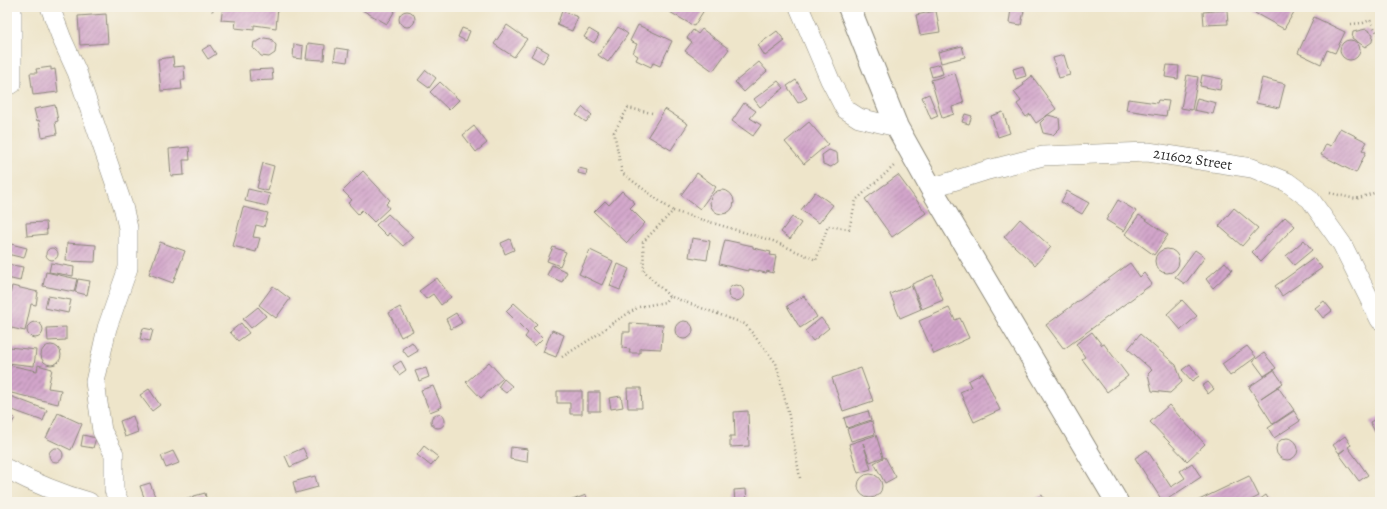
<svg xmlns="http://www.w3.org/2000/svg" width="1387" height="509" font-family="Alegreya,serif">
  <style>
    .building { fill: url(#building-hatch) }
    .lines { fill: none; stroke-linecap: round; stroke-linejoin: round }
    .street-casing { stroke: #8c887a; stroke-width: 20 }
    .secondary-casing { stroke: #8c887a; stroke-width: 24 }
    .path { stroke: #8c887a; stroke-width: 2.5; stroke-dasharray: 1 3; stroke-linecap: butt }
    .street { stroke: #fff; stroke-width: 19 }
    .secondary { stroke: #fff; stroke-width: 22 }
    .labels { text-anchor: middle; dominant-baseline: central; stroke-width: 4; stroke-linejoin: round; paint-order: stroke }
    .street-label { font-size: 15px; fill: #2b2b2b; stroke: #f7f3e8 }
  </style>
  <defs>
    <pattern id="building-hatch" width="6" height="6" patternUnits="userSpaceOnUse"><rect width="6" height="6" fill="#d2a5ca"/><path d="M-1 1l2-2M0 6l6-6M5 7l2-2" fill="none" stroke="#ab87a4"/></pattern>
  </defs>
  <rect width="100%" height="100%" fill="#f7f3e8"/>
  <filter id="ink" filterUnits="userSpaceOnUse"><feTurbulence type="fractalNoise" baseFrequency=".025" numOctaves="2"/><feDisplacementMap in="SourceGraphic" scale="8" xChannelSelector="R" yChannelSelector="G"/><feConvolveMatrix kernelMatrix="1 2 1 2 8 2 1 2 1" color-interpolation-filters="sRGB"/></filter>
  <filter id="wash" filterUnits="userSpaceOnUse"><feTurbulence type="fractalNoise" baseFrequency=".012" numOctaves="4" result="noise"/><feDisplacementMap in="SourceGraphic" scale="16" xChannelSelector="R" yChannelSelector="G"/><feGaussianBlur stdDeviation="0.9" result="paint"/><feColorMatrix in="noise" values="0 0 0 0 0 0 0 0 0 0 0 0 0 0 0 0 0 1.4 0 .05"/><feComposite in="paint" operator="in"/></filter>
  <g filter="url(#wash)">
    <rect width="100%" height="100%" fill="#eee5ca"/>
    <g id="blocks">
      <path class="building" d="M223 7H278L276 28 254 25V30L235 28 236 21 221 20Z
        M364 7H397L387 24 362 10Z
        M670 7H706L694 26 668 11Z
        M1255 7H1297L1284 29 1253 12Z
        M1011 9 1024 11 1021 25 1009 23Z
        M1227 10 1228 24 1204 25 1203 12Z
        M562 11 578 17 572 31 557 25Z
        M936 11 940 32 920 35 916 15Z
        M399 19a8 8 0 1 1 16 0a8 8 0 1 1-16 0Z
        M106 14 108 43 80 45 78 16Z
        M1314 17 1345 32 1335 53 1327 50 1321 64 1298 53Z
        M507 25 527 39 514 57 494 44Z
        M638 25 672 41 660 66 653 63 651 67 636 60 638 56 633 53 637 44 630 41Z
        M618 27 628 34 608 62 598 55Z
        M462 28 470 31 466 41 458 37Z
        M589 29 599 35 594 43 584 37Z
        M702 29 729 49 713 71 685 51 692 42 687 38 693 30 698 34Z
        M1366 29 1373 34 1372 42 1365 47 1352 38 1353 32Z
        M777 31 785 41 765 56 758 45Z
        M264 38 271 39 276 45 275 53 269 57 261 56 256 50 253 49 254 42H257Z
        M1340 50a10 10 0 1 1 20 0a10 10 0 1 1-20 0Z
        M308 43 325 45 324 60 306 59Z
        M294 44 303 46 302 59 293 58Z
        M210 45 216 54 208 59 202 50Z
        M537 46 549 53 543 63 531 56Z
        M962 46 965 57 941 63 938 52Z
        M336 48 349 50 347 62 334 60Z
        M1064 55 1070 75 1059 78 1053 58Z
        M173 57 174 67 184 66 185 80H181L182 89 161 91 158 59Z
        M759 62 767 71 744 92 735 82Z
        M940 64 943 74 932 77 929 67Z
        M1167 65 1179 66 1178 79 1165 77Z
        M1023 66 1026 76 1016 79 1013 69Z
        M51 67V70L55 69 58 92 33 95 30 73H37L36 69Z
        M272 69 273 80 250 81 249 70Z
        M426 70 436 78 429 88 418 80Z
        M955 73 964 103 952 107 954 114 942 118 931 80Z
        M1187 75 1198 77 1192 110 1181 108Z
        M1202 75 1222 79 1220 90 1200 86Z
        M1032 76 1056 109 1036 123 1030 114 1026 117 1017 104 1021 101 1014 92 1024 85 1023 83Z
        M1262 78 1285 84 1279 108 1256 103Z
        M796 80 807 98 798 103 787 86Z
        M778 81 784 88 760 107 754 99Z
        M440 82 459 100 449 110 430 92Z
        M929 94 938 116 931 119 922 97Z
        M1197 98 1216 103 1213 114 1194 110Z
        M1128 99 1157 103 1158 100 1169 101 1166 116 1126 110Z
        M744 103 756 111 750 118 761 125 753 136 732 121Z
        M55 105 58 121 55 122 57 134 42 137 39 120 37 121 34 109Z
        M583 107 592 115 586 122 576 115Z
        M665 109 688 124 671 150 648 136Z
        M1003 112 1010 133 998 137 991 116Z
        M965 114 972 116 969 124 962 122Z
        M1048 115 1059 118 1060 128 1053 135 1043 133 1040 123Z
        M809 122 828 144 804 164 785 142Z
        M474 126 487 143 476 152 463 135Z
        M1340 128 1367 142 1362 150 1366 152 1356 173 1321 155 1326 144 1331 146Z
        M189 147 190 160H183L184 175 171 176 169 149Z
        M829 150 837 153 838 162 831 167 823 164 822 155Z
        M263 163 274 166 268 191 257 188Z
        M579 168 587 170 586 175 578 173Z
        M363 171 390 200 386 204 389 208 374 222 362 210 358 214 348 203 352 200 343 191Z
        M697 173 716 187 700 209 681 195Z
        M898 175 926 213 892 237 865 199Z
        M248 189 270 194 267 206 245 201Z
        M710 202a12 12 0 1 1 24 0a12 12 0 1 1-24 0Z
        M622 191 635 203 630 208 645 223 627 243 594 212 605 201 609 205Z
        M1067 191 1089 203 1082 214 1061 202Z
        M815 192 833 205 819 223 801 210Z
        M1118 200 1136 211 1124 231 1106 220Z
        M243 207 268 213 264 227 256 225 253 237 260 238 256 252 233 246Z
        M1234 208 1258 228 1242 246 1219 226Z
        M388 214 413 237 403 246 389 233 387 236 376 225Z
        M1139 215 1168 235 1154 255 1125 234Z
        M792 217 801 223 790 239 781 232Z
        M1285 217 1295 226 1261 261 1252 252Z
        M1020 219 1051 247 1035 265 1004 237Z
        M46 222 47 234 27 236 26 223Z
        M692 238 710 241 707 260 689 257Z
        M510 239 514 250 505 254 501 243Z
        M725 240 753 246V248L771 252 770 255 776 256 773 273 767 271 766 273 748 269V271L719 264Z
        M1304 240 1312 250 1294 265 1286 256Z
        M160 242 185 251 173 283 149 274Z
        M7 243 27 248 24 258 7 254Z
        M67 243 96 245 95 262 66 261Z
        M553 247 566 252 560 266 547 261Z
        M46 254a6 6 0 1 1 12 0a6 6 0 1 1-12 0Z
        M1155 261a12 12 0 1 1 24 0a12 12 0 1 1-24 0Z
        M590 250 613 261 602 285 579 274Z
        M1195 250 1205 257 1185 284 1175 277Z
        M1314 258 1322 268 1282 296 1275 286Z
        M1225 262 1232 270 1213 288 1206 279Z
        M51 263 74 267 73 276 49 272Z
        M1130 263 1140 277 1144 273 1152 284 1064 349 1046 325Z
        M7 264 23 267 20 281 7 278Z
        M618 264 629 269 620 290 610 286Z
        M552 265 567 272 562 282 547 275Z
        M46 272 77 279 74 292 43 286Z
        M933 275 943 300 922 309 912 284Z
        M437 278 451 297 441 305 433 294 426 299 419 291Z
        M78 279 90 281 87 295 75 292Z
        M728 293a8 8 0 1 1 16 0a8 8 0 1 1-16 0Z
        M911 285 921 309 900 318 890 294Z
        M12 286 38 292 36 305 31 304 25 331 7 327 8 318 7 317V306Z
        M273 286 290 299 276 318 259 305Z
        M48 296 71 300 68 313 45 308Z
        M804 296 817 317 800 328 787 306Z
        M1182 300 1197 316 1181 330 1167 314Z
        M1324 301 1332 311 1323 318 1315 308Z
        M514 303 537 324 533 328 543 338 535 346 525 337 528 333 506 311Z
        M258 307 266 316 251 328 243 319Z
        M400 307 413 331 401 337 389 313Z
        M949 308 955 320 960 318 969 338 934 354 919 321Z
        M456 313 462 323 451 329 446 319Z
        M821 318 829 328 813 341 805 331Z
        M675 330a9 9 0 1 1 18 0a9 9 0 1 1-18 0Z
        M27 330a8 8 0 1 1 16 0a8 8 0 1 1-16 0Z
        M241 323 249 333 238 341 230 332Z
        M630 323 663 325 661 349 640 348V353H629L630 349 622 348 623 332H630Z
        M66 327V340L48 341 47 328Z
        M143 328 153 330 150 341 140 339Z
        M552 330 564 335 556 357 543 352Z
        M1092 332 1102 345 1104 344 1128 376 1107 392 1082 359 1085 357 1076 344Z
        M1140 334 1176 365 1182 382 1170 393 1152 391 1148 374 1152 370 1128 349Z
        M412 342 418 351 408 357 402 349Z
        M41 355a10 10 0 1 1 20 0a10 10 0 1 1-20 0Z
        M1247 346 1256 357 1230 376 1222 364Z
        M9 347 36 350 34 366 8 363Z
        M1264 353 1276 368 1264 376 1253 361Z
        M401 361 406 370 399 375 393 366Z
        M489 362 503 378 481 398 466 382Z
        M1190 364 1199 376 1192 381 1182 370Z
        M9 365 37 371 38 365 52 369 48 388 61 390 58 404 7 392V372Z
        M426 368 429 377 419 381 415 371Z
        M861 368 873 401 843 411 832 378Z
        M1274 370 1283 383 1261 398 1278 387 1294 410 1273 424 1249 387Z
        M983 373 1000 410 974 422 960 392 971 387 968 381Z
        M504 379 512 386 506 393 498 387Z
        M1208 382 1214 389 1208 394 1202 386Z
        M433 386 442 407 430 412 421 390Z
        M627 388H641L642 408H628Z
        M149 389 160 405 152 411 140 395Z
        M557 391H582V414H570V403H557Z
        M588 392H600V411H588Z
        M10 396 47 410 43 421 7 408V403Z
        M621 396 623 407 611 409 609 398Z
        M1169 405 1205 444 1187 461 1150 422Z
        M748 411 749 446 730 447V436H735L734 412Z
        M868 411 871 420 847 428 844 418Z
        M1294 411 1300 421 1274 438 1268 428Z
        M7 413 15 418 7 432Z
        M58 413 82 424 71 450 46 438Z
        M431 421a7 7 0 1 1 14 0a7 7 0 1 1-14 0Z
        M133 416 138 432 125 437 120 421Z
        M1380 417V442L1370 422Z
        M872 421 875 434 851 441 847 429Z
        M83 435 96 438 93 448 81 446Z
        M876 435 883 457 870 462 863 443 871 469 858 473 849 444Z
        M1345 436 1351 445 1348 447 1368 475 1359 481 1339 454 1345 449 1339 453 1333 445Z
        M1276 449a11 11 0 1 1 22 0a11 11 0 1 1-22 0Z
        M424 446 438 457 431 466 417 455Z
        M511 447 528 449 527 462 510 459Z
        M49 455a7 7 0 1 1 14 0a7 7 0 1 1-14 0Z
        M303 448 308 459 290 467 285 456Z
        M1147 450 1171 487 1185 478 1180 471 1192 463 1201 477 1163 502 1135 458Z
        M173 451 179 463 166 468 161 456Z
        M885 457 896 477 885 483 874 463Z
        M858 486a12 12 0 1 1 24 0a12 12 0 1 1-24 0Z
        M315 476 318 487 296 493 293 482Z
        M1249 476 1259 496 1247 502H1198L1197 501Z
        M150 483 157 502H141L145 500 140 486Z
        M746 489 747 502H735L734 490Z
        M205 493 207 502H188L187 498Z
        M586 495 588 502H567Z
        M1042 495 1046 502H1030Z
        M1266 495 1270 502H1256Z"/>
    </g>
  </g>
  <g filter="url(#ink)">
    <use href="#blocks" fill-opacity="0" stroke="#8c887a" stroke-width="1"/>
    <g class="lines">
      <g class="street-casing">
        <g id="street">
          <path d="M12 7V84"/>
          <path d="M50 7 62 39 77 72 123 206 128 228V268L107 328 95 382 102 431 114 454V490L119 502"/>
          <path d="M799 7 830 80 845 109 859 118 897 127"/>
          <path id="s1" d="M931 188 988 170 1043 156 1148 152 1252 168 1287 182 1310 199 1342 244 1380 320"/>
          <path d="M7 469C34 483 60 494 89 502"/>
        </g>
      </g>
      <g class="secondary-casing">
        <path id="secondary" d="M849 7 897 127 931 188 1117 502"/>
      </g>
      <path class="path" d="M210 7 214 13
        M1351 24 1363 23 1370 20 1380 38
        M652 113 628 108 614 132 622 173 673 211
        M1330 193 1356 199 1377 192 1380 189
        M562 357 594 337 614 322 639 307 665 302 669 296
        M800 478 789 416 776 363 745 324 669 296 644 271 643 242 673 211 773 241 816 260 828 226 849 229 856 200 894 166"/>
      <use href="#street" class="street"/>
      <use href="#secondary" class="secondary"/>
    </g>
  </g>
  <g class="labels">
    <g class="street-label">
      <text stroke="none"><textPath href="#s1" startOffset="267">211602 Street</textPath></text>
    </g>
  </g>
  <rect width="1387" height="509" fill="none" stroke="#f7f3e8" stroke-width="24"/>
</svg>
